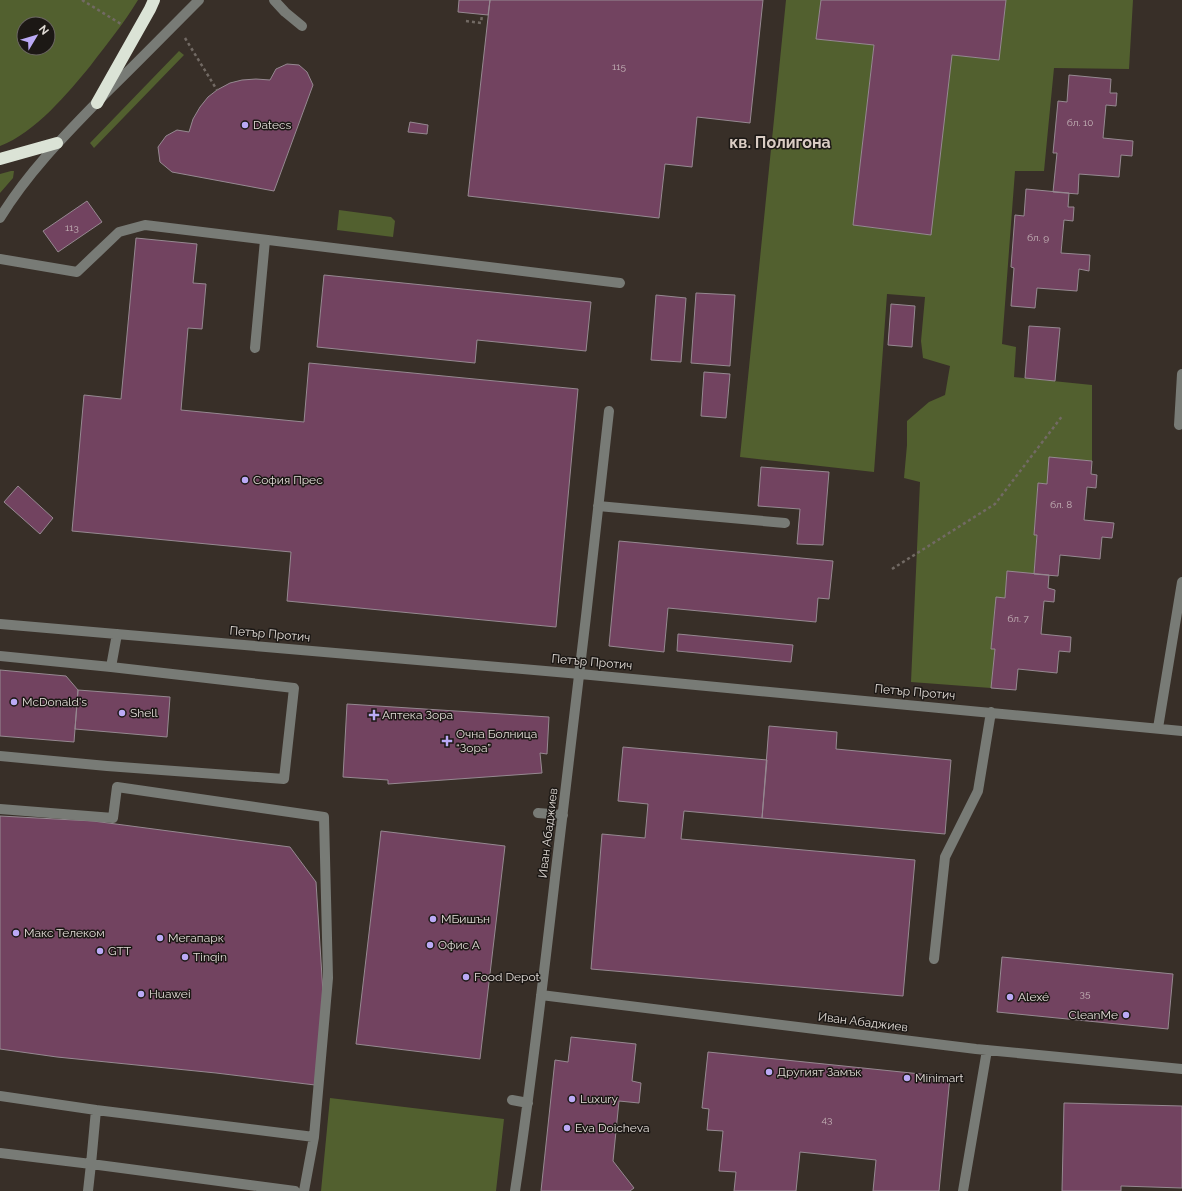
<svg xmlns="http://www.w3.org/2000/svg" width="1182" height="1191" font-family="Raleway,sans-serif">
  <style>
    .green { fill: #52602f; fill-rule: evenodd }
    .building { fill: #724360; stroke: #968991 }
    .lines { fill: none; stroke-linecap: round; stroke-linejoin: round }
    .path { stroke: #726a64; stroke-width: 2.5; stroke-dasharray: 3 3; stroke-linecap: butt }
    .minor { stroke: #787b76; stroke-width: 10 }
    .highway { stroke: #dbe3d6; stroke-width: 12 }
    .poi-dot { fill: #bbaaf6; stroke: #1c1815; stroke-width: 1.5 }
    .labels { text-anchor: middle; dominant-baseline: central; stroke-width: 3; stroke-linejoin: round; paint-order: stroke }
    .number-label { font-size: 10px; fill: #c5b5b8 }
    .poi-label { font-size: 12px; fill: #e1dbd6; stroke: #1c1815; text-anchor: start }
    .street-label { font-size: 12px; fill: #e1dbd6; stroke: #1c1815 }
    .district-label { font-size: 16px; font-weight: bold; fill: #d9ccc3; stroke: #1c1815 }
  </style>
  <rect width="100%" height="100%" fill="#382f28"/>
  <path class="green" d="M0 0H138C124 23 107 44 91 65 68 93 35 133 0 146ZM24 24H48V48H24Z
    M786 0H821L816 39 874 45 853 225 930 235 952 55 999 60 1006 0H1133L1129 69 1054 68 1044 171H1015L1002 344 1016 347 1014 377 1092 385V461L1049 457 1047 484 1038 483 1034 534 1037 535 1034 574 1007 571 1005 598 996 597 991 649H995L991 688 911 682 920 482 904 478 907 445V421L929 402 945 395 950 366 923 358 921 341 925 297 887 294 874 472 740 457Z
    M179 51 184 55 94 148 90 143Z
    M11 171H14L13 178 0 193V174Z
    M339 210 391 217 395 221 393 237 337 230Z
    M330 1098 504 1119 496 1191H321Z"/>
  <path class="building" d="M459 0H490L488 15 458 12Z
    M490 0H763L750 123 697 117 692 167 665 164 659 218 468 196Z
    M821 0H1006L999 60 952 55 931 235 853 225 874 45 816 39Z
    M287 64 299 65 307 72 313 85 274 191 172 172 160 162 158 147 166 136 177 130 189 132 193 119 200 107 208 97 217 90 230 83 242 80 256 79 270 80 276 69Z
    M1069 75 1111 79 1110 93H1117L1116 106 1106 105 1103 138 1133 141 1132 156 1121 155 1119 177 1079 174 1078 194 1053 192 1057 153H1053L1058 101 1067 102Z
    M410 122 428 125 427 134 408 132Z
    M1026 189 1069 193 1068 207H1074L1073 221 1064 220 1061 253 1090 255 1089 271 1079 269 1077 291 1037 288 1035 308 1011 306 1014 268 1011 267 1015 215 1024 216Z
    M87 201 102 222 58 252 43 231Z
    M136 238 197 244 193 283 206 284 202 329 188 328 181 410 304 422 309 363 578 389 556 627 287 601 291 552 72 531 84 395 121 399Z
    M324 275 591 302 586 351 477 340 475 363 317 347Z
    M696 293 735 295 730 366 691 363Z
    M656 295 686 298 681 362 651 360Z
    M891 304 915 306 912 347 888 345Z
    M1029 326 1060 328 1055 381 1025 378Z
    M704 372 730 374 726 418 701 416Z
    M1049 457 1092 461 1091 474 1097 475 1096 488 1087 487 1084 520 1114 523 1112 538 1102 537 1100 559 1060 555 1058 576 1034 574 1037 535H1034L1038 483 1047 484Z
    M761 467 829 472 823 545 797 544 800 509 758 506Z
    M18 486 53 518 40 534 4 502Z
    M619 541 833 561 829 599 818 598 816 622 668 608 664 652 609 646Z
    M1007 571 1049 575 1048 588 1055 590 1054 602 1044 601 1041 634 1071 637 1070 652 1059 651 1057 673 1018 669 1016 690 991 688 995 649H991L996 597 1005 598Z
    M678 634 793 645 791 662 677 651Z
    M0 670 66 676 78 690 74 742 0 736Z
    M78 690 170 697 167 737 75 729Z
    M347 704 549 717 547 754 540 753 542 773 388 784V780L343 777Z
    M769 726 837 732 836 749 951 760 945 834 762 818Z
    M623 747 767 760 762 818 684 811 681 839 915 860 903 996 591 969 602 834 645 838 648 804 618 801Z
    M0 816 93 821 290 847 316 882 323 993 315 1085 216 1073 57 1057 0 1049Z
    M381 831 505 846 480 1059 356 1044Z
    M1002 957 1173 974 1168 1029 997 1012Z
    M571 1037 636 1044 632 1081 641 1083 639 1103 619 1101 613 1161 634 1188 630 1191H541L555 1060 568 1062Z
    M708 1052 950 1077 939 1191H873L876 1160 800 1152 796 1191H734L736 1172 719 1171 723 1131 707 1130 709 1109 702 1108Z
    M1064 1103 1182 1106V1188L1121 1186V1191H1062Z"/>
  <g class="lines">
    <path class="path" d="M82 0 121 24
      M466 21 481 23 482 15
      M185 38 217 90
      M892 569 995 504 1063 415"/>
    <path class="minor" d="M274 0 285 12 302 26
      M0 218C28 172 66 134 104 95 136 64 167 32 199 0
      M0 259 77 272 119 232 145 225 620 283
      M255 348 265 240
      M1179 425 1182 374
      M598 506 785 523
      M0 624 580 674 1182 731
      M0 656 111 667 294 688 284 779 107 766 0 756
      M111 667 117 634
      M1158 728 1182 582
      M0 809 113 818 117 787 324 817 328 978 314 1137 304 1191
      M538 813 563 815
      M934 959 945 857 978 791 991 712
      M541 995 976 1049 1182 1069
      M0 1096 96 1110
      M512 1100 528 1103
      M0 1153 91 1164 88 1191
      M295 1191 91 1164 96 1110 314 1137
      M515 1191C531 1087 543 982 555 878 574 722 592 567 609 411
      M963 1191 987 1050"/>
    <path class="highway" d="M97 103 150 9 154 0
      M0 159 57 143"/>
  </g>
  <g class="poi-dot">
    <circle cx="245" cy="125" r="4"/>
    <circle cx="245" cy="480" r="4"/>
    <circle cx="14" cy="702" r="4"/>
    <circle cx="122" cy="713" r="4"/>
    <path d="M372 709h4v4h4v4h-4v4h-4v-4h-4v-4h4z"/>
    <path d="M445 735h4v4h4v4h-4v4h-4v-4h-4v-4h4z"/>
    <circle cx="433" cy="919" r="4"/>
    <circle cx="16" cy="933" r="4"/>
    <circle cx="160" cy="938" r="4"/>
    <circle cx="430" cy="945" r="4"/>
    <circle cx="100" cy="951" r="4"/>
    <circle cx="185" cy="957" r="4"/>
    <circle cx="466" cy="977" r="4"/>
    <circle cx="141" cy="994" r="4"/>
    <circle cx="1010" cy="997" r="4"/>
    <circle cx="1126" cy="1015" r="4"/>
    <circle cx="769" cy="1072" r="4"/>
    <circle cx="907" cy="1078" r="4"/>
    <circle cx="572" cy="1099" r="4"/>
    <circle cx="567" cy="1128" r="4"/>
  </g>
  <g class="labels">
    <g class="number-label">
      <text x="619" y="66">115</text>
      <text x="1080" y="122">бл. 10</text>
      <text x="72" y="227">113</text>
      <text x="1038" y="237">бл. 9</text>
      <text x="1061" y="504">бл. 8</text>
      <text x="1018" y="618">бл. 7</text>
      <text x="1085" y="993">35</text>
      <text x="827" y="1119">43</text>
    </g>
    <g class="poi-label">
      <text x="253" y="125">Datecs</text>
      <text x="253" y="480">София Прес</text>
      <text x="22" y="702">McDonald's</text>
      <text x="130" y="713">Shell</text>
      <text x="382" y="715">Аптека Зора</text>
      <text x="456" y="734">Очна Болница<tspan x="456" dy="14">“Зора”</tspan></text>
      <text x="441" y="919">МБишън</text>
      <text x="24" y="933">Макс Телеком</text>
      <text x="168" y="938">Мегапарк</text>
      <text x="438" y="945">Офис А</text>
      <text x="108" y="951">GTT</text>
      <text x="193" y="957">Tinqin</text>
      <text x="474" y="977">Food Depot</text>
      <text x="149" y="994">Huawei</text>
      <text x="1018" y="997">Alexé</text>
      <text x="1118" y="1015" text-anchor="end">CleanMe</text>
      <text x="777" y="1072">Другият Замък</text>
      <text x="915" y="1078">Minimart</text>
      <text x="580" y="1099">Luxury</text>
      <text x="575" y="1128">Eva Doicheva</text>
    </g>
    <g class="street-label">
      <text transform="translate(270 634) rotate(5)">Петър Протич</text>
      <text transform="translate(592 662) rotate(5)">Петър Протич</text>
      <text transform="translate(915 692) rotate(5)">Петър Протич</text>
      <text transform="translate(548 833) rotate(-83)">Иван Абаджиев</text>
      <text transform="translate(863 1022) rotate(7)">Иван Абаджиев</text>
    </g>
    <g class="district-label">
      <text x="780" y="142">кв. Полигона</text>
    </g>
  </g>
  <g transform="translate(36 36) rotate(52)"><circle r="19" fill="#1c1815" stroke="#6b6662"/>
  <path d="M0-3L7 15L0 10L-7 15Z" fill="#bbaaf6"/>
  <text y="-6" font-size="11" font-weight="bold" text-anchor="middle" fill="#e1dbd6">N</text>
  </g>
</svg>
